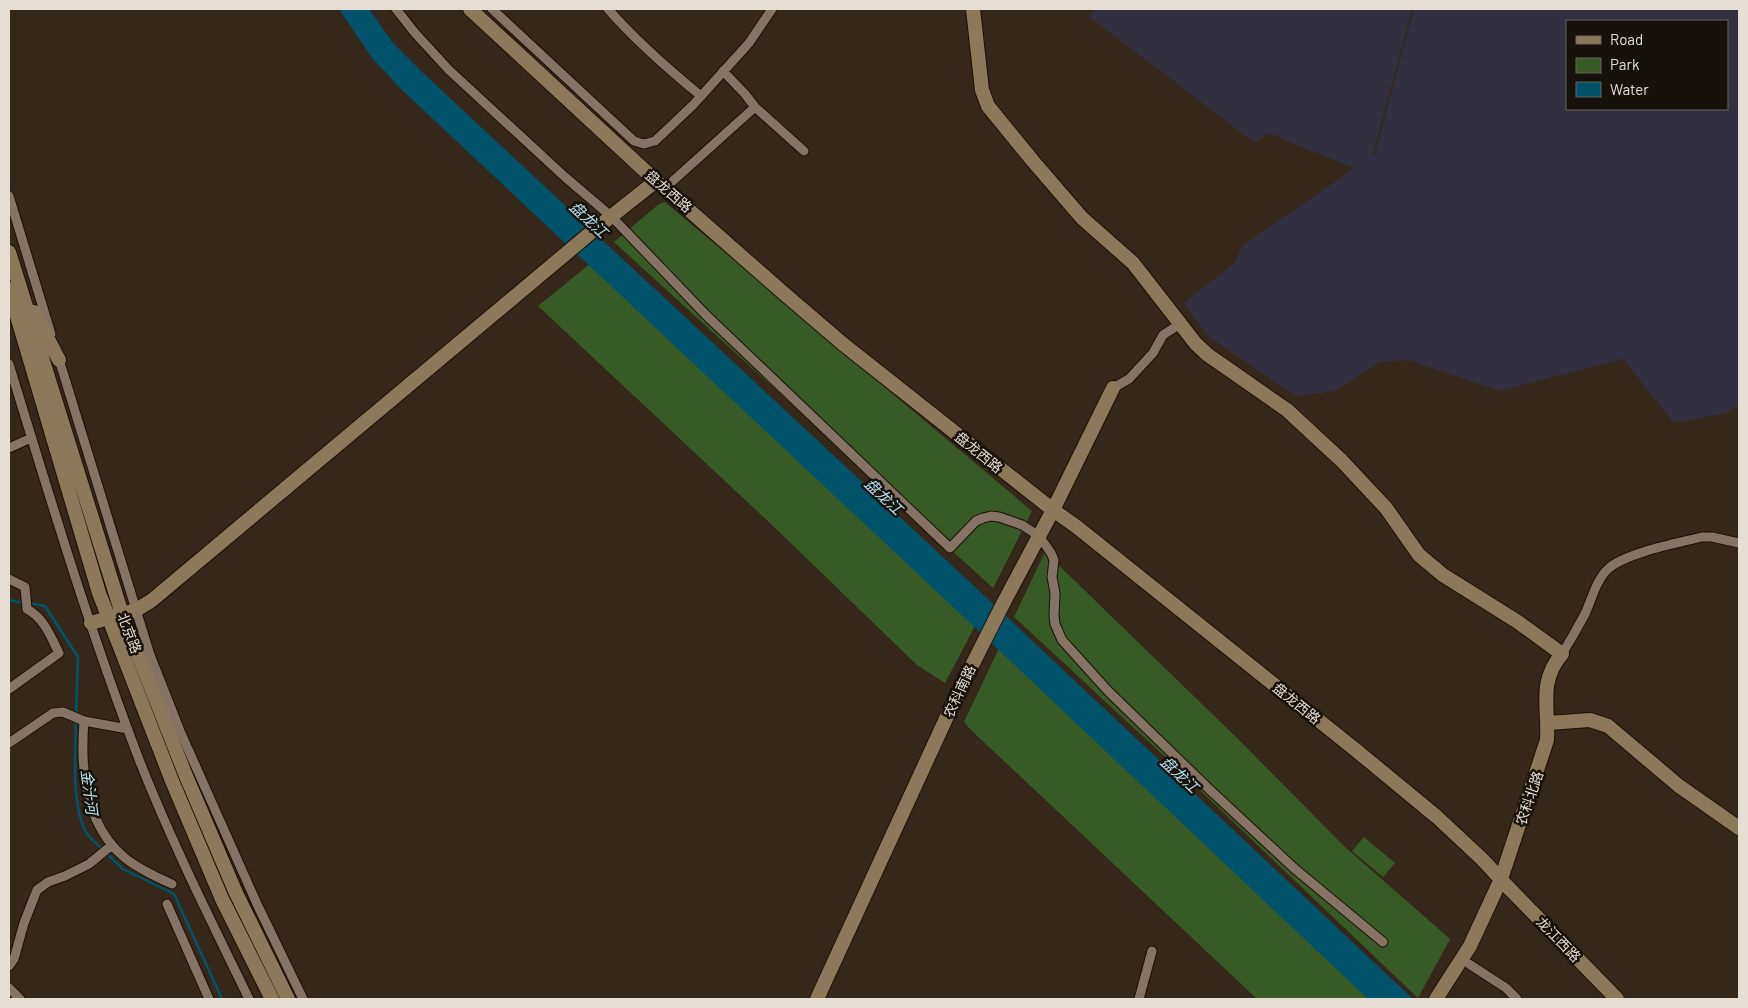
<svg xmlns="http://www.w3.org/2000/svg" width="1748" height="1008" font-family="Barlow,'Noto Sans SC',sans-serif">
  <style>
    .industrial { fill: #322f3f }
    .education { fill: #312f40; fill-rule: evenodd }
    .green { fill: #385b25 }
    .water { fill: #00536a }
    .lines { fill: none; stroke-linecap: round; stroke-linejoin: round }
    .stream { stroke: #00536a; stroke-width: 2.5 }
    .street-casing { stroke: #1c0f04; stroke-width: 11 }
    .secondary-casing { stroke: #1c0f04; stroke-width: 16 }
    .street { stroke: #857465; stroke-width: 9 }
    .secondary { stroke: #8c795a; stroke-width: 14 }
    .labels { text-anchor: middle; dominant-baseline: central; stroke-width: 5; stroke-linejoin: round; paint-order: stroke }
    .street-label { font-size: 14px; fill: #e7ded5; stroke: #17110b }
    .water-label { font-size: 15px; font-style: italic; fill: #bae5f7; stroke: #17110b }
  </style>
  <rect width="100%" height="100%" fill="#35271a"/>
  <path class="industrial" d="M1097 9H1412L1371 161 1358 170 1268 133 1255 143 1088 16Z"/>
  <path class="education" d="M1414 9H1739V405L1726 413 1674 423 1623 359 1500 391 1409 360 1380 362 1335 391 1296 396 1208 336 1183 303 1234 264 1242 246 1375 154ZM1567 21H1727V109H1567Z"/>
  <path class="green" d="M665 202 1032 511 993 588 614 242 659 204Z
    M591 263 976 624 945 683 917 665 773 526 538 306Z
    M1045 552 1236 737 1344 846 1450 939 1418 998 1162 754 1014 617Z
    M1000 646 1374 999H1257L971 730 964 722Z
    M1364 837 1395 863 1383 877 1352 851Z"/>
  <path class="water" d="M339 9H369L393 43 424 74 989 600 1413 999H1368L969 622 401 89 372 58Z"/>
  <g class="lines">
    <path class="stream" d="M9 600 23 603
      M29 603 45 606 78 657 76 714
      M76 720C75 749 71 812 88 835 92 840 98 845 102 849
      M106 853 123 869 174 894 222 999"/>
    <g class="street-casing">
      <path id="street" d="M396 9 415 33 449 70 565 177 612 217 706 315 950 548 976 521 983 518 991 516 999 517 1022 525 1039 536 1051 553 1054 560 1052 577 1055 593 1054 616 1055 624 1062 640 1108 691 1210 790 1295 869 1383 942
        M492 9 634 141 644 144 655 141 693 105 749 43 772 9
        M608 9C636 41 668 69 701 96
        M723 71 745 94 755 107 804 151
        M665 188 755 107
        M9 196 51 334
        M58 356 150 655 180 731 257 904 303 999
        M9 364C50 498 90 632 140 762 172 843 211 921 249 999
        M1113 388 1129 379 1153 353 1163 335 1180 324
        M9 448 31 438
        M9 579 25 587 27 609C45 619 50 636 59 653L9 689
        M1562 654C1570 641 1578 627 1585 614 1592 599 1596 580 1608 569 1625 553 1678 543 1702 537H1712L1739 543
        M128 729 84 721C80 769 85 825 125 858 139 869 156 877 172 884
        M9 743 53 713 63 712 84 721
        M167 904 209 999
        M1469 964 1506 988 1517 999
        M9 966 14 959 24 923 37 890 48 882 65 876 89 864 112 845
        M9 988 20 999
        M1139 999 1152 951"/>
    </g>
    <g class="secondary-casing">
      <path id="secondary" d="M470 9 656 181 780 290 843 344 1053 510 1077 527 1357 751 1437 817 1483 860 1506 885 1617 999
        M973 9 982 90 988 106 1032 160 1082 218 1133 263 1196 344 1208 355 1287 410 1342 461 1386 508 1419 555 1443 575 1518 622 1562 654C1538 682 1549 707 1547 740L1501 879 1470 946 1436 999
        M9 252 122 614 186 776 236 893 288 999
        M9 289 99 593 172 781 222 899 272 999
        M34 312 59 360
        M91 623 136 610 151 601 594 230 656 181
        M1548 723 1590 720 1608 726 1679 786 1739 828
        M817 999 955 699 1005 600 1053 510 1113 388"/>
    </g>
    <use href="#street" class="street"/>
    <use href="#secondary" class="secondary"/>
  </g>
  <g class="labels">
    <g class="street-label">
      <text transform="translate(669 191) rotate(41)">盘龙西路</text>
      <text transform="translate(979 452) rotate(39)">盘龙西路</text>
      <text transform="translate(130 633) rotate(69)">北京路</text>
      <text transform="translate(959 691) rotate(-65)">农科南路</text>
      <text transform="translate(1297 703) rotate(39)">盘龙西路</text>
      <text transform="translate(1529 798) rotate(-71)">农科北路</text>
      <text transform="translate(1559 939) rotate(46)">龙江西路</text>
    </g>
    <g class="water-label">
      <text transform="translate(589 219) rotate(43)">盘龙江</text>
      <text transform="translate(884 496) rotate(43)">盘龙江</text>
      <text transform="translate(1180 774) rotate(43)">盘龙江</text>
      <text transform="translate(90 792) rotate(83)">金汁河</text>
    </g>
  </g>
  <rect width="1748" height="1008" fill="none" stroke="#e7ded5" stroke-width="20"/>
  <rect x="1566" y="20" width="162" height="90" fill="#17110b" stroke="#6a635c"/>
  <rect x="1576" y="36" width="25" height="8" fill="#8c795a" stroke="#6a635c"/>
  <text x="1610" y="45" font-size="15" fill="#e7ded5">Road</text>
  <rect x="1576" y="58" width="25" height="15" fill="#385b25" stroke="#6a635c"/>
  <text x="1610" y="70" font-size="15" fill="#e7ded5">Park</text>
  <rect x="1576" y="82" width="25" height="15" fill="#00536a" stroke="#6a635c"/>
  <text x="1610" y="95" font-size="15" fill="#e7ded5">Water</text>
</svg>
